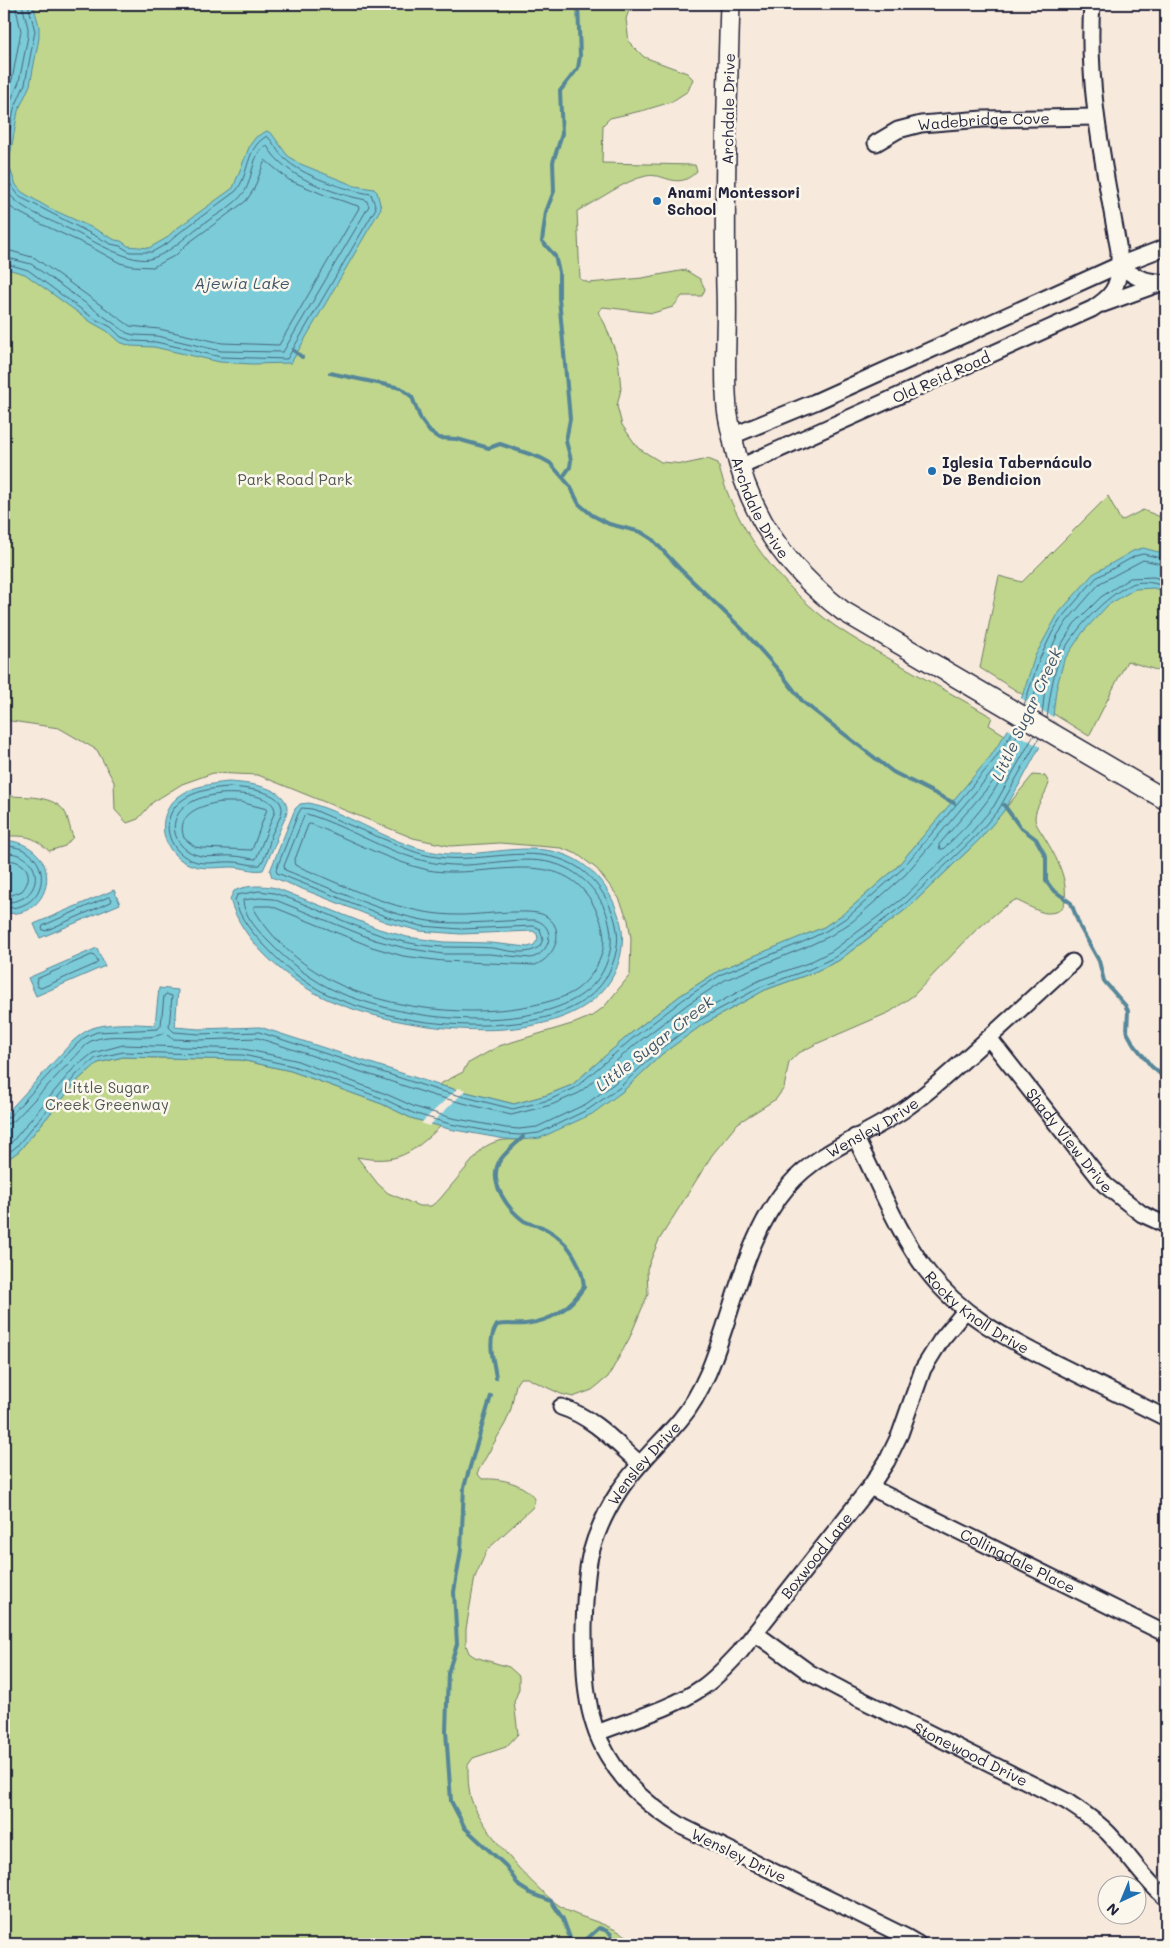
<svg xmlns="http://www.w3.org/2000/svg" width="1170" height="1948" font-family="Mali,sans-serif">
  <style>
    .green { fill: #bfd68c; stroke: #707c64 }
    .water { fill: #7bcbd8; stroke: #578799 }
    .pier { fill: #f7e9dc }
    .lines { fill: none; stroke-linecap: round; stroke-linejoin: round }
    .shore { stroke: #46667a; stroke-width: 1 }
    .stream { stroke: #578799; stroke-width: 4 }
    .minor-casing { stroke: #22223b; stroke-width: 19 }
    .tertiary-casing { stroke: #22223b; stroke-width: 22 }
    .minor { stroke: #fbf7ec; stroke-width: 15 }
    .tertiary { stroke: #fbf7ec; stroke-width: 19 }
    .poi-dot { fill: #1f6fb2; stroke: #fbf7ec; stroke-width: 2 }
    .labels { text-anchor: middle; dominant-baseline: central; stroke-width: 5; stroke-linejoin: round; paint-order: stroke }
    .street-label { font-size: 15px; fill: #22223b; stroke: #fbf7ec }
    .poi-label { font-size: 15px; font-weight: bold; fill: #22223b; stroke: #fbf7ec; text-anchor: start }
    .park-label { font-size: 15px; fill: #515853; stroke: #fbf7ec }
    .water-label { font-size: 16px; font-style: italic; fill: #3d556a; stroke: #fbf7ec }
  </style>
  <rect width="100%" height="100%" fill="#f7e9dc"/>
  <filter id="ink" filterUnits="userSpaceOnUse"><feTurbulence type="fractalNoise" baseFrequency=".02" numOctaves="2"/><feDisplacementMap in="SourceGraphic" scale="10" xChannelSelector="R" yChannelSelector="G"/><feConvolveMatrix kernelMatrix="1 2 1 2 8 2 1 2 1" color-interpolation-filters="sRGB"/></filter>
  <g filter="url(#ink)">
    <path class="green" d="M4 4H631L626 19 629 42 644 57 687 73 693 79 688 91 671 102 645 110 610 118 603 125 602 163 695 165 697 171C677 192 665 172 646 176 623 181 598 201 577 211L580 279 589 283 642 278 685 270 700 279 705 289 702 296H682L673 307 653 313 603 307 598 312 605 324 618 358 621 389 617 406 622 425 638 448 661 462 685 464 708 459 718 463C733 527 782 588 835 626 855 640 876 651 897 663 929 681 961 699 992 717L989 725 1008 737 896 868 846 912 824 927 801 937 720 970 681 995 630 1034 572 1085 547 1095 514 1104 438 1085 463 1072 467 1064 499 1046 575 1023 592 1016 604 1007 630 975 631 938 628 920 619 898 597 869 577 854 561 848 500 843 450 846 413 838 258 775 213 773 182 784 153 802 138 819 127 823 115 810 114 782 97 750 59 728 4 720Z
      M1108 496 1121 521 1143 510 1166 519V673L1127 661 1089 736 980 668 999 576 1022 582Z
      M1033 775 1045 776 1049 783C1046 795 1035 806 1035 818 1035 824 1040 830 1043 835 1054 853 1068 877 1065 899 1064 910 1058 913 1047 913 1039 913 1024 903 1015 900L1001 909 974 932 914 995 890 1012 816 1044 797 1054 789 1062 784 1088 776 1099 738 1123 712 1155 659 1240 647 1269 648 1294 629 1339 608 1377 592 1390 573 1397 561 1394 527 1378H520L516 1384 511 1409 506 1422 477 1473 482 1479C501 1478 524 1483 535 1499L533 1507 487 1550 475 1577 466 1629V1645L469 1653 475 1657 509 1667 519 1676V1689L514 1702 518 1734 506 1747 473 1758 468 1765C468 1776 468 1789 471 1799 482 1830 538 1895 568 1911 580 1917 594 1920 607 1926 619 1931 630 1938 641 1944H4V1162L19 1151 80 1078 98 1063 123 1057 241 1060 291 1071 382 1104 411 1118 441 1126C412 1153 398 1165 357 1157L378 1184 388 1193 419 1206H431L439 1200 482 1149C494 1140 505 1139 520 1140L622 1092 662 1054 702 1025 765 990 812 973 838 961 909 907 979 840Z
      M4 796C22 797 56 794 66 814 69 821 70 830 73 837L65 846 49 851C32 835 27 836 4 836Z"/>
    <path class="water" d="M4 4H33L39 26V38L30 85 18 111 10 156V169L16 185 22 192 47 207 97 230 115 240 121 241 128 246 149 248 165 239 176 229 233 188 250 145 256 137 267 131 272 134 287 155 298 163 355 186 374 189 377 192 381 208 291 363 252 364 220 362 154 347 131 346 119 342 107 331 91 322 25 274 4 268Z
      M1143 548 1166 554V593L1154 588 1135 589 1108 605 1083 632 1064 660 1056 690 1052 724 1022 780 1003 812 979 840 909 907 838 961 812 973 765 990 702 1025 662 1054 622 1092 592 1114 540 1138 520 1140 505 1139 449 1129 411 1118 382 1104 291 1071 241 1060 123 1057 98 1063 80 1078 19 1151 4 1162V1116L73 1041C79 1036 87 1029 96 1027 115 1022 136 1024 155 1025L159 988 178 990 175 1027 199 1029 260 1027 438 1085 514 1104 547 1095 572 1085 630 1034 681 995 720 970 824 927 846 912 896 868 990 757 1012 724 1024 691 1035 656 1058 614 1093 574 1133 551Z
      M228 782C245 783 288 786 287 810 286 819 279 830 276 839L277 840 263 870C252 872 243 867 232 867 218 867 205 870 191 865 162 855 153 817 178 797 192 786 211 784 228 782Z
      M309 803C353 815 393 846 439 853 481 859 527 839 568 856 594 867 611 890 619 917 625 935 623 954 615 972 575 1058 397 1031 327 999 289 982 241 941 230 899L234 891C246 885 263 885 276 888L379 929 407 937 444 942 490 943 528 947 534 945 538 939 537 934 533 931 461 934 420 931 386 922 272 877 270 871 295 809 300 804Z
      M12 841C66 852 52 920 4 913V842Z
      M114 890 120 904 40 938 34 924Z
      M97 948 105 966 36 996 28 978Z"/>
    <path class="pier" d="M1019 697 1055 718 1054 725 1042 748 1006 728Z
      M458 1088 466 1090 429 1126 421 1123Z"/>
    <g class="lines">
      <path class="shore" d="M4 97 12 80 21 31 15 4
        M4 132 8 107 19 82 28 36V28L22 4
        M4 186C15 209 51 220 73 231 92 240 133 266 153 258 171 252 185 237 200 226 214 216 235 206 245 191 253 177 252 156 264 146H267C286 178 332 193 366 200L369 206 283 352 221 351 157 336 134 335 127 333 31 264 4 257
        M4 200 13 209 39 223 89 246 120 263 132 266 153 267 176 255 187 244 246 201 254 189 265 160 289 180 327 196 358 206 359 208 279 345 222 343 159 329 130 326 35 258 4 249
        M4 263 28 270 93 318 111 327 121 337 132 341 156 342 221 357 287 359 376 208 371 194C348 191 300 175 284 158 277 152 274 142 267 136 245 148 250 174 236 191L179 233 168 243 152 252H130L120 246 111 244 20 197 8 181 5 169 7 144 14 109 25 84 35 31 28 4
        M1024 705 1040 658 1052 633 1062 617 1096 578 1135 556 1143 554 1166 559
        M1030 708 1046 660 1057 636 1067 621 1100 583 1143 560 1166 565
        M1042 715 1045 688 1054 657 1074 624 1101 597 1130 578 1154 577 1166 581
        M1047 718C1050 699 1052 676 1060 658 1071 633 1107 594 1132 584 1143 580 1156 583 1166 587
        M994 781H997L998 784C984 809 964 829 943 849H940L939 845Z
        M229 787C242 788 284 790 282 811 280 820 274 828 271 836 269 846 266 857 260 865 251 866 242 862 233 862 219 861 205 866 191 860 167 850 159 818 181 801 194 791 213 788 229 787Z
        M220 794C233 793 274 793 275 811L256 859C249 859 241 856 233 856 220 855 207 859 194 854 173 846 166 819 187 805 196 798 208 796 220 794Z
        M221 802H240L267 809 252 850 201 848 195 847 184 838C175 813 202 805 221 802Z
        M302 808 312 809C337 820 361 830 386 840 402 847 419 855 437 857 482 864 532 842 574 865 595 877 611 901 616 925 620 942 616 958 608 974 577 1034 464 1029 407 1019 384 1014 360 1008 338 999 311 988 287 970 267 948 253 934 240 919 235 900L237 895 259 891 274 893C320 908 368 936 415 944 440 949 466 946 492 948 507 950 527 957 540 946L543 939 540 929 534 926 461 929 421 926 387 917 277 873 276 870 298 814Z
        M307 814C356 829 400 863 453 865 489 867 531 851 566 868 589 879 606 902 610 927 613 943 610 957 603 971 573 1028 460 1023 406 1012 384 1008 361 1001 340 993 312 981 289 963 268 941 258 931 243 914 243 900L259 898 273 899 375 940 405 948 443 954H489L531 958C551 953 557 926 535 920 502 920 469 925 436 922 389 917 329 887 285 870L284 866 304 816Z
        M311 824C347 838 391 862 428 870 486 881 563 841 595 908 603 923 607 940 601 956 596 970 588 981 576 990 564 998 548 1002 534 1005 471 1018 389 1010 332 981 300 964 272 940 254 909V906H271L372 947 403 956 443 961 535 965C555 958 568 928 544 915 531 908 479 915 461 915 402 916 348 887 295 865L294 862 308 825Z
        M4 846C54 845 54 911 4 908
        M4 853C46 851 46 904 4 902
        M4 860C23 859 37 873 22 891L12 895 4 894
        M109 897 112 899 111 902 45 931 42 929 43 926Z
        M92 955 95 956 98 962 96 964 41 988 38 987 36 982 37 979Z
        M4 1119 9 1117 76 1045 85 1037 97 1032 158 1029 161 1025 164 996 166 994 172 996 169 1027 174 1032 199 1034 259 1032 437 1090 513 1109 549 1100 575 1088 633 1038 684 999 722 974 803 942 826 931 849 916 900 871 994 760 1017 725
        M4 1125 14 1121 89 1042C113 1030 145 1043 164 1033L173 1039 198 1040 258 1038 435 1096 511 1115 551 1105 579 1093 637 1043 688 1004 725 980 806 947 830 936 853 921 905 875 999 764 1022 728
        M4 1148 11 1143 73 1069 93 1053 123 1045 244 1049 295 1060 386 1094 415 1107 452 1118 506 1128 519 1129 537 1127 586 1104 615 1083 655 1045 696 1015 760 980 808 963 832 951 902 899 971 833 994 806 1034 735
        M4 1156 16 1147 77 1074 96 1058 123 1052 243 1055 293 1066 384 1099 413 1113 450 1124 505 1134 520 1135 539 1133 589 1109 619 1088 659 1050 699 1020 763 986 810 969 835 957 906 903 975 837 999 809 1039 738"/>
      <path class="stream" d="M293 350 302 357
        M330 373 401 388 412 397 421 420 430 432 439 438 457 439 489 448 500 444 541 458 550 463 570 486 579 504 592 515 609 524 641 532 652 539 682 571 742 629 780 672 803 702 893 772 954 803
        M563 477 570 467 571 460 566 441 570 419 559 298V272L555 256 542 241 546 212 554 191 553 162 562 134 560 91 578 68 580 56 578 4
        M1004 805 1020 827 1036 839 1046 857V881L1052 889 1071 903 1080 927 1099 961 1104 981 1125 1005 1128 1011 1127 1032 1133 1043 1151 1066 1166 1079
        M496 1378C494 1360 486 1342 497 1325 507 1323 515 1325 525 1324 552 1321 569 1309 584 1287 583 1271 574 1251 561 1240 556 1235 548 1230 542 1227 536 1225 530 1224 524 1221 508 1209 488 1183 499 1162 505 1152 515 1145 523 1137
        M491 1396 464 1487 461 1550 454 1592 457 1644 448 1673 446 1731 451 1801 465 1828 506 1866 519 1886 530 1893 551 1901 563 1919 570 1938 578 1942 587 1939 599 1928C609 1931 613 1933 613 1944"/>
      <g class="minor-casing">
        <g id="minor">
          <path d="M1092 4C1086 87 1105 170 1119 251V265"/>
          <path id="s1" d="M876 143 898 130 921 124 983 119 1096 117"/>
          <path d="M1119 265C1131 275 1142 281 1158 282"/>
          <path d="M1119 265 1166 247"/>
          <path d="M1103 304 1164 282"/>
          <path d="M732 436 815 402 1119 265C1119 288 1111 297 1092 309L740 467"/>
          <path id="s2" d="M989 1038 1105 1185 1142 1214 1166 1225"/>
          <path id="s3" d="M855 1137C877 1179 898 1234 927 1271 963 1318 1010 1340 1061 1366 1096 1383 1131 1401 1166 1418"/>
          <path d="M561 1407C593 1417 615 1442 640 1464"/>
          <path id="s4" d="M870 1487 1166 1634"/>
          <path id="s5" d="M755 1633 810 1673 844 1691 1066 1801C1081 1811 1097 1821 1109 1834 1129 1855 1144 1880 1166 1898"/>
          <path id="s6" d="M597 1733C632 1719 672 1709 703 1687 717 1677 728 1665 740 1652L870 1487 887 1461 900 1434 923 1369 941 1340 965 1311"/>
          <path id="s7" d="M918 1944 906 1937 683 1827C652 1808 626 1787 608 1756 584 1716 584 1672 584 1627 585 1604 585 1580 590 1556 596 1533 606 1511 619 1491 636 1465 660 1444 680 1420 692 1406 701 1389 708 1373 734 1312 744 1237 788 1186 819 1150 864 1137 902 1111 928 1093 951 1072 974 1051 1007 1022 1039 992 1072 962"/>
        </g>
      </g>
      <g class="tertiary-casing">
        <g id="tertiary">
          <path id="s8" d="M730 4C727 98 724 193 726 287 728 327 723 368 727 408 728 420 732 433 734 445 750 516 785 567 843 611L1166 800"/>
        </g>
      </g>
      <use href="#minor" class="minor"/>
      <use href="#tertiary" class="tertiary"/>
    </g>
  </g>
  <g class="poi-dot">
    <circle cx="657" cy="201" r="5"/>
    <circle cx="932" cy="471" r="5"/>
  </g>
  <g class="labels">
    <g class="street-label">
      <text transform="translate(728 109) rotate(-89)">Archdale Drive</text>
      <text stroke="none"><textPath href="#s1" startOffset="112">Wadebridge Cove</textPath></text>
      <text transform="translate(941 377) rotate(-24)">Old Reid Road</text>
      <text stroke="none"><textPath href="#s8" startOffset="510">Archdale Drive</textPath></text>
      <text stroke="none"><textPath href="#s7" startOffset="1099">Wensley Drive</textPath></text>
      <text stroke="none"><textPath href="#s2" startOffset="130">Shady View Drive</textPath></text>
      <text stroke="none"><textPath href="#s3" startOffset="218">Rocky Knoll Drive</textPath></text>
      <text stroke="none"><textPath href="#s7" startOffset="680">Wensley Drive</textPath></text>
      <text stroke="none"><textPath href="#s6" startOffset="290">Boxwood Lane</textPath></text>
      <text stroke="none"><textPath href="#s4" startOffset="165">Collingdale Place</textPath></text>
      <text stroke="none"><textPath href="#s5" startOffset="248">Stonewood Drive</textPath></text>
      <text transform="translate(739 1855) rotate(26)">Wensley Drive</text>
    </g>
    <g class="poi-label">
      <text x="667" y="192">Anami Montessori<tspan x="667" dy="17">School</tspan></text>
      <text x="942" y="462">Iglesia Tabernáculo<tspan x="942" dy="17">De Bendicion</tspan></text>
    </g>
    <g class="park-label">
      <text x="295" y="479">Park Road Park</text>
      <text x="107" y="1087">Little Sugar<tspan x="107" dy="17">Creek Greenway</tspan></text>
    </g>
    <g class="water-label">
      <text x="242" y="282">Ajewia Lake</text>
      <text transform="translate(1026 714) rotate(-65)">Little Sugar Creek</text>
      <text transform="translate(654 1043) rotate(-38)">Little Sugar Creek</text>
    </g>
  </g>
  <rect width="1170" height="1948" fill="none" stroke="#fbf7ec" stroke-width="20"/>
  <rect x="10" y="10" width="1150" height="1928" fill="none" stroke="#22223b" stroke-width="2" filter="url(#ink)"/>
  <g transform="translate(1122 1900) rotate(224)"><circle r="24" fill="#fbf7ec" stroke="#a4a2a5"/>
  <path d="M0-4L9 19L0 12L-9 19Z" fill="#1f6fb2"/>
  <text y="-8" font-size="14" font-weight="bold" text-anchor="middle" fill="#22223b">N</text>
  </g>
</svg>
